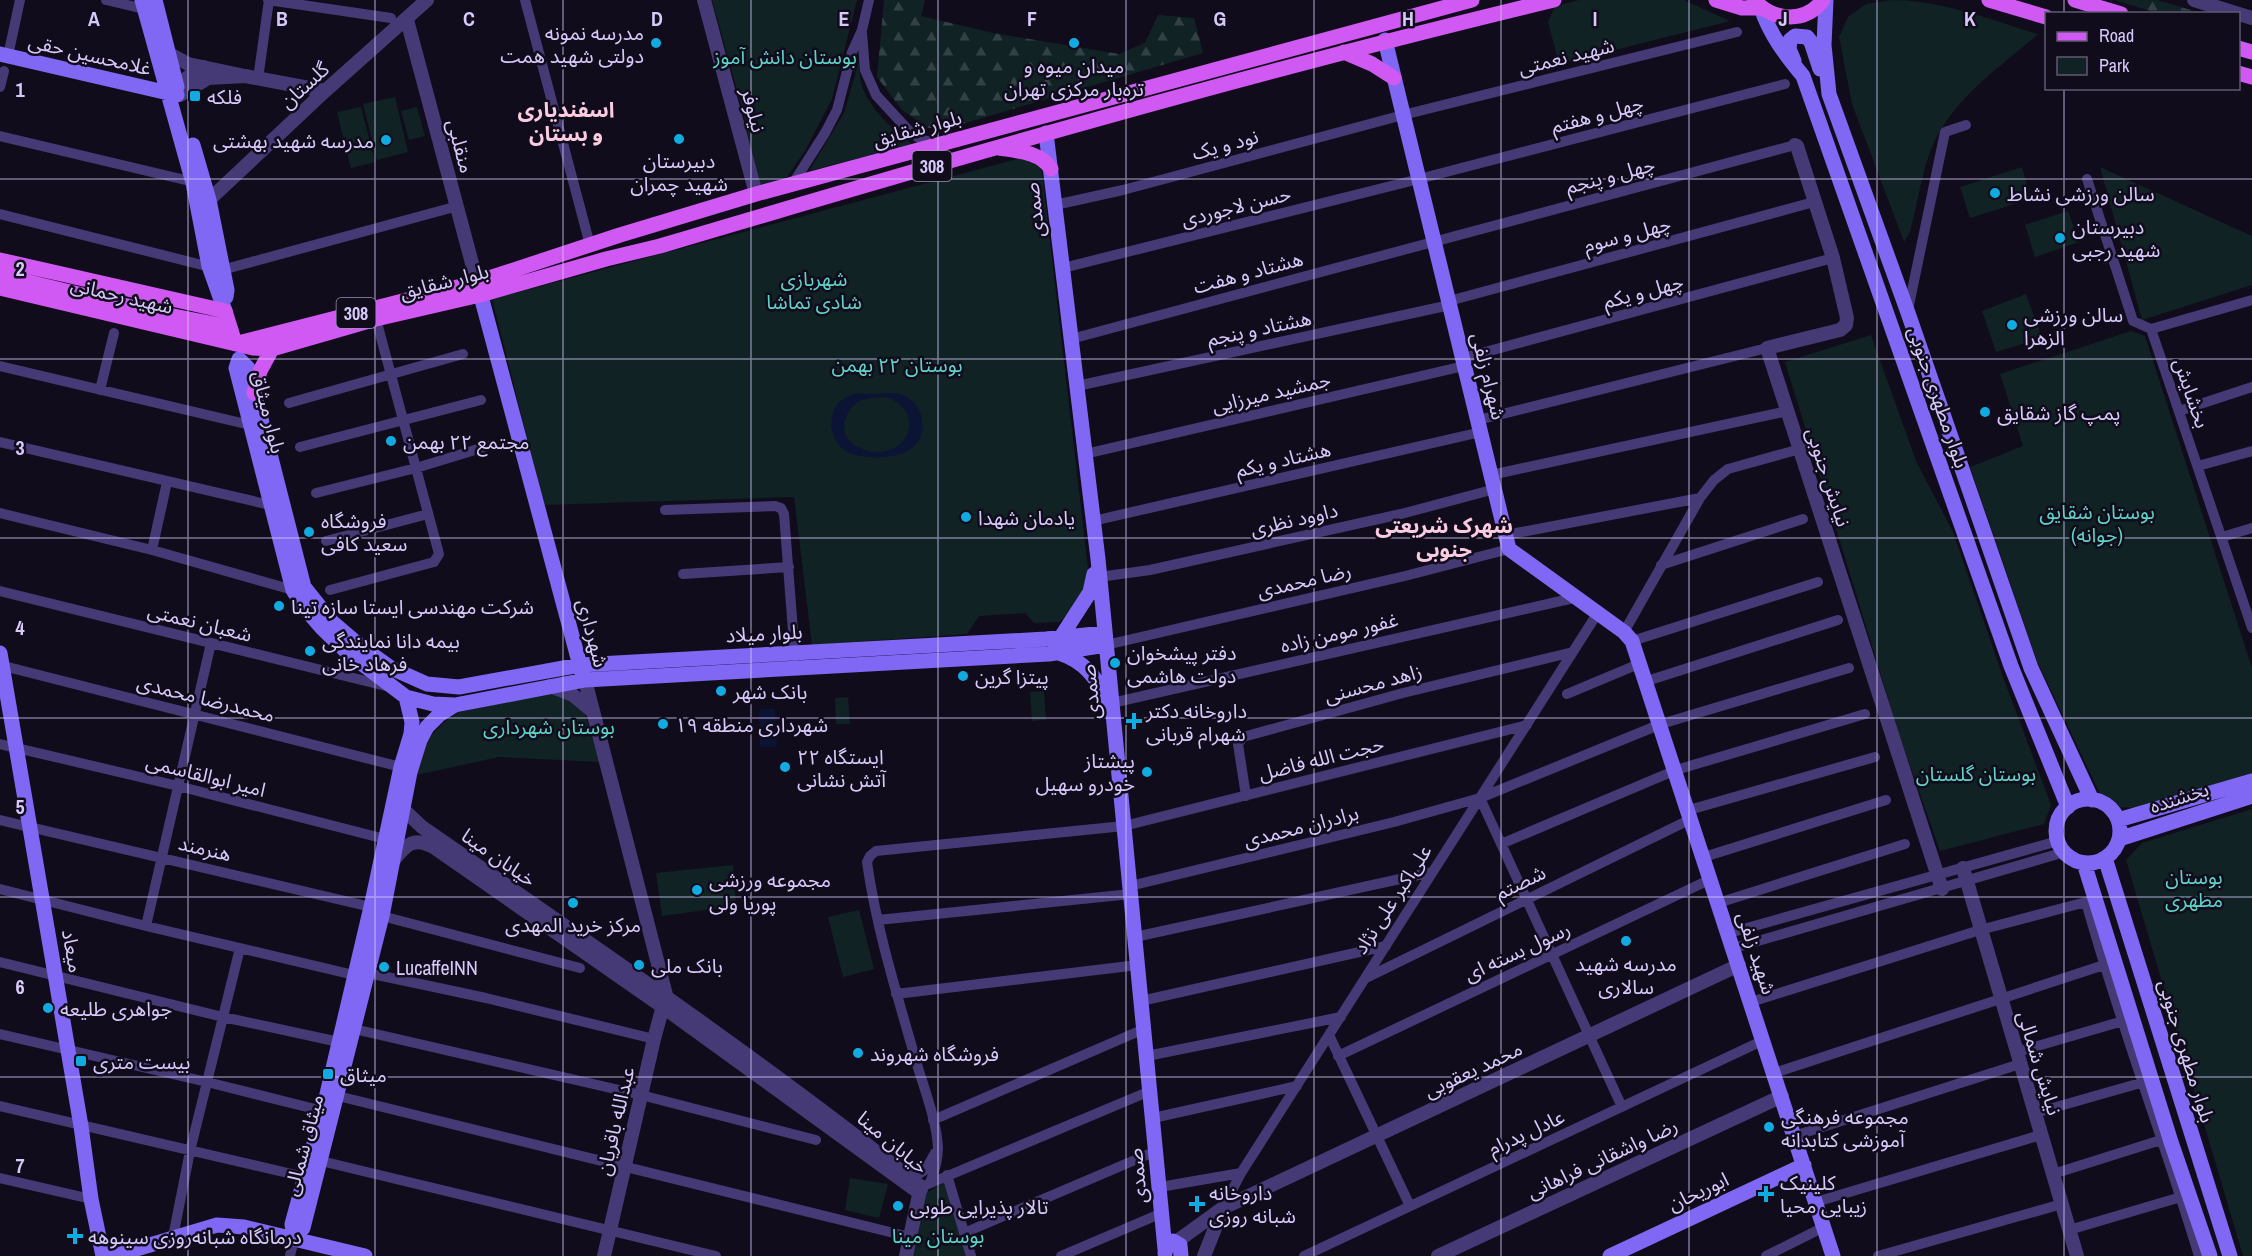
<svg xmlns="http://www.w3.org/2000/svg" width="2252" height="1256" font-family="'Archivo Narrow','Noto Sans Arabic',sans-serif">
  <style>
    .green { fill: #102224 }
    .forest { fill: url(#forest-firs) }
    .water { fill: #0b1434; fill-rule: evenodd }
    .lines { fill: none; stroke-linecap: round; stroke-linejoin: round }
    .minor { stroke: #463a76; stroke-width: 10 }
    .tertiary { stroke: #463a76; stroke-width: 14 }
    .secondary { stroke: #8168f4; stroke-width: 15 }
    .primary { stroke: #d159f3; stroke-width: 15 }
    .grid { fill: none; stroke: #d7cafb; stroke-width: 1.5; stroke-opacity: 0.55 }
    .poi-dot { fill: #10abe0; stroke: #110c1b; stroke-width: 2 }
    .labels { text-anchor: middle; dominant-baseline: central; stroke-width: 5; stroke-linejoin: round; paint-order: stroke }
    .shield { fill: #110c1b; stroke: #9c91b8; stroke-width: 1.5 }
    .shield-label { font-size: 18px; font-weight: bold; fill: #d7cafb }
    .poi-label { font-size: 20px; fill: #d7cafb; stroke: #110c1b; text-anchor: start }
    .street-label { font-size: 20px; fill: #d7cafb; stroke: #110c1b }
    .park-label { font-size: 20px; fill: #5cd4c9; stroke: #110c1b }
    .neighbourhood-label { font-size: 21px; font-weight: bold; fill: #fbcbe2; stroke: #110c1b }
    .grid-label { font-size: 20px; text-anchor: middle; font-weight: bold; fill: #d7cafb; stroke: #110c1b; stroke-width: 5; stroke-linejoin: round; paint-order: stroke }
  </style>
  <defs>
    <pattern id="forest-firs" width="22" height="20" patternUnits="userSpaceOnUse" patternTransform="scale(1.5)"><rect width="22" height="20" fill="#102224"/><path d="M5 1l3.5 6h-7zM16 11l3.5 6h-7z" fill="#324145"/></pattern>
  </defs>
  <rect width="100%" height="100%" fill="#110c1b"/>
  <path class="green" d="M712 0H857L832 99 805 151 787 177 759 185 744 115Z
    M1579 0H1684L1730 21 1559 64 1548 22 1555 6Z
    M1892 0C1941 0 1991 20 2038 34 1999 68 1953 98 1932 147 1922 171 1917 206 1910 232L1904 242 1852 104 1839 37 1848 17 1866 4Z
    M860 58C860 67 859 78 862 86 870 110 893 129 912 144L809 171 844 113Z
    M395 97 408 152 377 160 363 104Z
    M361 107 375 162 351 168 337 112Z
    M417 107 425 136 409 140 401 111Z
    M1021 158 1039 165 1042 172 1089 577 1075 609 1059 622 1034 623 1025 613 979 616 967 634 812 645 794 497 544 505 492 299Z
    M2022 167 2031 199 1970 218 1960 187Z
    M2100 167 2252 236V285L2142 320Z
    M2068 211 2079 242 2035 257 2025 225Z
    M2026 294 2042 338 1996 352 1982 311Z
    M2131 331 2145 336 2252 668V775L2140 808 2117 807 2101 796 2037 661 1970 467 2023 446 2000 374Z
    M1871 335 1916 461 1953 532 2003 677 2051 805 2044 824 1940 851 1899 734 1785 362Z
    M552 691 570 698 584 711 600 762 499 757 416 775 425 746 430 737 443 723 459 712Z
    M1044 691 1046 720 1032 721 1030 692Z
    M848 697 850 724H836L835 698Z
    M2252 809V1256H2243L2126 860 2142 843Z
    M733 865 736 906 662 916 656 873Z
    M859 910 874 969 843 977 828 917Z
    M850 1178 888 1184 879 1218 845 1210Z
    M945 1182 966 1256H911L925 1194Z"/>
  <path class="forest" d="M884 0H925L921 16 993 33 1119 54 1145 43 1158 15 1194 18 1203 53 948 128H928L902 110 877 77Z
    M2115 0H2157L2201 13H2157Z"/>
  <path class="water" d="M855 393C868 395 880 393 892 393 913 393 926 413 922 432 920 442 911 451 901 454 886 459 859 459 846 451 831 442 827 421 836 406 841 399 849 396 855 393ZM886 397C900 401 914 415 908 432 896 468 829 451 847 415 855 398 868 398 886 397Z
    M759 709H775L777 747H760Z"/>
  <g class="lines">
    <path class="minor" d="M106 0 144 9
      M268 0 391 18
      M525 0 590 245
      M862 33 865 70 876 95 910 132 922 140 936 143
      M8 56 20 0
      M258 79 269 0
      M0 87 4 71
      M0 136 198 183
      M2087 179 2133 321 2151 329 2252 628
      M792 185 825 133 837 110 852 52 862 30 869 0
      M1055 205 1123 190 1403 115 1737 32
      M0 214 222 270 458 206
      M1063 268 1419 179 1785 84
      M1449 301 1814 202
      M1908 310 1945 132 1966 125
      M2151 329 2252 300
      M1071 339 1795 145
      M1463 358 1833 258
      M0 366 250 425
      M1077 386 1450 305
      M100 390 114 333
      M289 403 463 354
      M2179 411 2252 387
      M1478 420 1767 348
      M0 442 270 505
      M300 447 481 400
      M1085 454 1464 366
      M2198 466 2252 451
      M1491 475 1788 411
      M316 493 416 468 488 446
      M665 510 775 506 781 508 784 514 795 657
      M0 513 152 550 293 590
      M1093 521 1481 432
      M1506 535 1700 498
      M2222 537 2252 528
      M326 541 428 514
      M152 550 167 482
      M1661 565 1803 519
      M683 574 789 567
      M1099 577 1150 570 1401 514 1495 489
      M330 590 434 562 439 554 376 319
      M0 591 390 687
      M1624 632 1700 498 1714 480 1728 469 1800 449
      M1632 641 1818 582
      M1106 645 1405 576 1509 549
      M0 665 401 767
      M1647 681 1838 620
      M1567 694 1641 663
      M1112 703 1574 598
      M0 744 178 786 385 839
      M1246 796 1238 744 1243 737 1403 693 1573 652
      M1480 798 1622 1107
      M1689 810 1875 757
      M0 820 371 907
      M1501 844 1676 770 1865 714
      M1704 857 1886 800
      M1130 886 1394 822 1480 798 1661 724 1849 668
      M0 889 146 926 354 975
      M1718 903 1905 844
      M382 916 580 968
      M878 920 1131 894
      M146 926 211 643
      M1729 933 2058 841
      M1135 937 1432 872
      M1734 948 2065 852
      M0 962 223 1017 339 1042
      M368 973 486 998 654 1039
      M1366 978 1691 819
      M896 994 1138 965
      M1141 1001 1386 946
      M1751 1002 1980 930 2086 902C2119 1021 2163 1137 2199 1256
      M354 1029 641 1095 816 1140
      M0 1034 207 1082 323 1111
      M1329 1035 1410 1206
      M2017 1052 2123 1021
      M1147 1056 1341 1017
      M1338 1056 1711 879
      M1774 1073 2104 965
      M338 1096 910 1237
      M0 1106 305 1177
      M2035 1113 2144 1082
      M1153 1118 1297 1086
      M933 1120 1144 1029
      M1794 1136 2020 1064
      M321 1161 716 1256
      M2053 1174 2161 1140
      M947 1175 971 1256
      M0 1178 91 1199
      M912 1179 926 1169 935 1153
      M930 1183C935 1171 938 1160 938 1147 936 1116 922 1084 914 1054 896 991 876 927 867 862L870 856 876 851 1124 826 1527 725
      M926 1185 1150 1091
      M1160 1187 1241 1173
      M1816 1202 2041 1135
      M1223 1208 1241 1173 1597 614
      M2069 1230 2181 1197
      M964 1233 1156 1151
      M173 1237 190 1151 240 948
      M290 1256 294 1239
      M1061 1256 1162 1213
      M1304 1256 1764 1040
      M1766 1256 1824 1227
      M1878 1256 2062 1204"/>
    <path class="tertiary" d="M704 0 756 194
      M2194 0 2252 18
      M407 20 477 282
      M170 54 188 64 245 76 208 78 180 95
      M245 76 325 91
      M176 85 204 67
      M1795 145 1797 146 1833 258 1847 318 1846 325 1840 330 1767 348 1942 889
      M209 200 325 91 427 0
      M585 680 666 995 654 1039 604 1256
      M550 686 573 695 592 711
      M393 861C406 844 414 836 435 848L663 1007 917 1191 921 1189V1187C760 1059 591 944 422 827L404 810
      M1963 868 2077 1256
      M1176 1242 1223 1208 1739 965
      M906 1256 920 1190
      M1204 1256 1223 1208
      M1438 1256 1782 1096"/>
    <path class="secondary" d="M142 0 193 183 209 266 225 311
      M155 0 177 87
      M1826 0 1824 45 1829 94 1907 310 2031 668 2092 800
      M1761 8C1770 35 1785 54 1803 76L2011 666 2068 807
      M1385 40 1509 549 1624 632 1632 641 1833 1256
      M0 54 177 95
      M1794 61 1789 49 1790 40 1795 36 1807 37 1811 42 1820 69
      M1046 133 1098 559 1165 1249
      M193 145 209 200 227 290 226 297
      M478 285 582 673
      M239 359 236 368 293 590 302 605 322 628 349 654 406 697 433 704 455 705 585 680 1049 654 1106 645
      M239 359 248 368 304 587 332 622 359 645 391 668 427 684 459 687 580 665 1046 639 1105 633
      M1061 637 1090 592 1094 574
      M0 653 81 1126 91 1199 103 1256
      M1059 653C1085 661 1097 679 1109 702
      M2056 831a32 32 0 1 1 64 0a32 32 0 1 1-64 0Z
      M2118 820 2252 781
      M2119 839 2252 796
      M2105 858 2230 1256
      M2084 863 2171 1142 2210 1256
      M294 1239 303 1228 382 916 410 772 420 740 427 727 439 715 455 705
      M294 1239 292 1224 323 1111 371 907 401 767 411 734 412 722 406 697
      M1165 1253 1167 1245 1173 1241 1180 1245 1181 1256
      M113 1256 217 1225 244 1227 365 1256
      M1610 1256 1804 1165"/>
    <path class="primary" d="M1716 0 1742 8H1761
      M1754 0C1773 21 1805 24 1823 0
      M1989 0 2046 17
      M2075 0 2121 14
      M2238 48 2252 52
      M1344 52 1372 64 1394 78
      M2238 73 2252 77
      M999 148C1017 151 1041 152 1051 169
      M0 260 225 311 235 343
      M0 275 148 311 230 327
      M0 288 253 348 272 349 376 319 480 295 606 259 660 246C956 158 1253 72 1554 0
      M238 343 477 282 620 235 756 194 1472 0
      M254 393 260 371 272 349"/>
  </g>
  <path class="grid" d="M188 0V1256M375 0V1256M563 0V1256M751 0V1256M938 0V1256M1126 0V1256M1314 0V1256M1501 0V1256M1689 0V1256M1877 0V1256M2064 0V14M2064 88V1256M0 179H2252M0 359H2252M0 538H2252M0 718H2252M0 897H2252M0 1077H2252"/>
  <g class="poi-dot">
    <circle cx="656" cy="43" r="6"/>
    <circle cx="1074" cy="43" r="6"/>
    <rect x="189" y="90" width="12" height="12" rx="3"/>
    <circle cx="679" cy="139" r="6"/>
    <circle cx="386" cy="140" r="6"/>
    <circle cx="1995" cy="193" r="6"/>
    <circle cx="2060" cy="238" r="6"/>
    <circle cx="2012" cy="325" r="6"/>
    <circle cx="1985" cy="412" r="6"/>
    <circle cx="391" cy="441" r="6"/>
    <circle cx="966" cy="517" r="6"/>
    <circle cx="309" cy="532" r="6"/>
    <circle cx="279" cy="606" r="6"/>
    <circle cx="310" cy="651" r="6"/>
    <circle cx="1115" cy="663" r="6"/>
    <circle cx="963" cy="676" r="6"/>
    <circle cx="721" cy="691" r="6"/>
    <path d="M1131 712h6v6h6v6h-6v6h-6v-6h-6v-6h6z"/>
    <circle cx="663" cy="724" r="6"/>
    <circle cx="785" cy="767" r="6"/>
    <circle cx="1147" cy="772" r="6"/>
    <circle cx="697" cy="890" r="6"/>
    <circle cx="573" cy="903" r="6"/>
    <circle cx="1626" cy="941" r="6"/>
    <circle cx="639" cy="965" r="6"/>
    <circle cx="384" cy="967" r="6"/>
    <circle cx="48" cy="1008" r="6"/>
    <circle cx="858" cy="1053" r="6"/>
    <rect x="75" y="1055" width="12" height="12" rx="3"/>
    <rect x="322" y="1068" width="12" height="12" rx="3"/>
    <circle cx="1769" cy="1127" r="6"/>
    <path d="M1763 1185h6v6h6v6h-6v6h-6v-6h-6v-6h6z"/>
    <path d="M1194 1195h6v6h6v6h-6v6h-6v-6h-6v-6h6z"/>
    <circle cx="898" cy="1206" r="6"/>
    <path d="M72 1227h6v6h6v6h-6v6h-6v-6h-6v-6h6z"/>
  </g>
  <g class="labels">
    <g class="shield">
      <rect x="912.5" y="151" width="39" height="30" rx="4.5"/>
      <rect x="336.5" y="298" width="39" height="30" rx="4.5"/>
    </g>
    <g class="shield-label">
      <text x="932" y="166">308</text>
      <text x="356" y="313">308</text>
    </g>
    <g class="poi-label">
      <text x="644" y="32" text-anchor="end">مدرسه نمونه<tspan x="644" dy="23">دولتی شهید همت</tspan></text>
      <text x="1074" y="65" text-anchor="middle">میدان میوه و<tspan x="1074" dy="23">تره‌بار مرکزی تهران</tspan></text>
      <text x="207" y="96">فلکه</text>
      <text x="374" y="140" text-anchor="end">مدرسه شهید بهشتی</text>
      <text x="679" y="160" text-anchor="middle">دبیرستان<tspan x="679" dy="23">شهید چمران</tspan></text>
      <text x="2007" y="193">سالن ورزشی نشاط</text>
      <text x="2072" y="226">دبیرستان<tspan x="2072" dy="23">شهید رجبی</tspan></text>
      <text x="2024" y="314">سالن ورزشی<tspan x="2024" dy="23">الزهرا</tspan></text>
      <text x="1997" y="412">پمپ گاز شقایق</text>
      <text x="403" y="441">مجتمع ۲۲ بهمن</text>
      <text x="978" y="517">یادمان شهدا</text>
      <text x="321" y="520">فروشگاه<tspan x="321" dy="23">سعید کافی</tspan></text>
      <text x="291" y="606">شرکت مهندسی ایستا سازه تینا</text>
      <text x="322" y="640">بیمه دانا نمایندگی<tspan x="322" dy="23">فرهاد خانی</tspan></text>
      <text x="1127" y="652">دفتر پیشخوان<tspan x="1127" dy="23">دولت هاشمی</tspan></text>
      <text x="975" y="676">پیتزا گرین</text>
      <text x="733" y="691">بانک شهر</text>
      <text x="1146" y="710">داروخانه دکتر<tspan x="1146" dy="23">شهرام قربانی</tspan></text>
      <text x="675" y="724">شهرداری منطقه ۱۹</text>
      <text x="797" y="756">ایستگاه ۲۲<tspan x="797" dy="23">آتش نشانی</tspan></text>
      <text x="1135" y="760" text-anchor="end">پیشتاز<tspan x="1135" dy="23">خودرو سهیل</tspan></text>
      <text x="709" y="879">مجموعه ورزشی<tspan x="709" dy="23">پوریا ولی</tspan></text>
      <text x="573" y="924" text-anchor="middle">مرکز خرید المهدی</text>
      <text x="1626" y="963" text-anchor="middle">مدرسه شهید<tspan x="1626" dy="23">سالاری</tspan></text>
      <text x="651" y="965">بانک ملی</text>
      <text x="396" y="967">LucaffeINN</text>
      <text x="60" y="1008">جواهری طلیعه</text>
      <text x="870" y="1053">فروشگاه شهروند</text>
      <text x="93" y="1061">بیست متری</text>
      <text x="340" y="1074">میثاق</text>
      <text x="1781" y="1116">مجموعه فرهنگی<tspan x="1781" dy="23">آموزشی کتابدانه</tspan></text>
      <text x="1780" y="1182">کلینیک<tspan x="1780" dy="23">زیبایی محیا</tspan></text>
      <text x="1209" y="1192">داروخانه<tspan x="1209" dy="23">شبانه روزی</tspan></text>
      <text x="910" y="1206">تالار پذیرایی طوبی</text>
      <text x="88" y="1236">درمانگاه شبانه‌روزی سینوهه</text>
    </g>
    <g class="street-label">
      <text transform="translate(90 54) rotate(13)">غلامحسین حقی</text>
      <text transform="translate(1566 56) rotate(-14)">شهید نعمتی</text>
      <text transform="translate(304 85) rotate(-42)">گلستان</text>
      <text transform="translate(754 110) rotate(75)">نیلوفر</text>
      <text transform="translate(1597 114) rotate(-15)">چهل و هفتم</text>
      <text transform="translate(917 128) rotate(-15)">بلوار شقایق</text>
      <text transform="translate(1225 144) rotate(-15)">نود و یک</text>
      <text transform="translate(461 146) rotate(75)">منقلبی</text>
      <text transform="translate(1610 175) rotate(-15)">چهل و پنجم</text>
      <text transform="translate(1236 206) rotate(-14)">حسن لاجوردی</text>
      <text transform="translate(1034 210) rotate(-97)">صمدی</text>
      <text transform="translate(1627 234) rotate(-15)">چهل و سوم</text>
      <text transform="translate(1248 272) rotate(-15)">هشتاد و هفت</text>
      <text transform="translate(444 281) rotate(-14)">بلوار شقایق</text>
      <text transform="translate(1643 291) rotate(-15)">چهل و یکم</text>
      <text transform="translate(122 295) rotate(13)">شهید رحمانی</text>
      <text transform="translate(1259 328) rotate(-12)">هشتاد و پنجم</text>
      <text transform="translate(1489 376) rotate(76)">شهرام زلفی</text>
      <text transform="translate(1271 392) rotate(-13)">جمشید میرزایی</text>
      <text transform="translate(2192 393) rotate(71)">بخشایش</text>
      <text transform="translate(1939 397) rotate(71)">بلوار مطهری جنوبی</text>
      <text transform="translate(269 412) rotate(76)">بلوار میثاق</text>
      <text transform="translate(1283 459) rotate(-13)">هشتاد و یکم</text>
      <text transform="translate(1829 477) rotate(72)">نیایش جنوبی</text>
      <text transform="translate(1294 519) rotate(-13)">داوود نظری</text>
      <text transform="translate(1304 580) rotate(-13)">رضا محمدی</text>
      <text transform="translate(200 622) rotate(14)">شعبان نعمتی</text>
      <text transform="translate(1339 632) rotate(-13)">غفور مومن زاده</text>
      <text transform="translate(593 633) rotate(75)">شهرداری</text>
      <text transform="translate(764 633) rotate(-3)">بلوار میلاد</text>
      <text transform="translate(1373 683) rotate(-15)">زاهد محسنی</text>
      <text transform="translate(1090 692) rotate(-96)">صمدی</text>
      <text transform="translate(206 698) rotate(14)">محمدرضا محمدی</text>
      <text transform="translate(1321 758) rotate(-14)">حجت الله فاضل</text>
      <text transform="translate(206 775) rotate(14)">امیر ابوالقاسمی</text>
      <text transform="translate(2179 797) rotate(-18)">بخشنده</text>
      <text transform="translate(1301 826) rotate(-14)">برادران محمدی</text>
      <text transform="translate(205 848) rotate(13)">هنرمند</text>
      <text transform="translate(499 857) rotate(35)">خیابان مینا</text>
      <text transform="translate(1520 882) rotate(-26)">شصتم</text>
      <text transform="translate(1392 899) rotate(-57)">علی‌اکبر علی نژاد</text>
      <text transform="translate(73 951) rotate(80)">میعاد</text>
      <text transform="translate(1517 951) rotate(-25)">رسول بسته ای</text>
      <text transform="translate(1757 953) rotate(72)">شهید زلفی</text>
      <text transform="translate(2187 1051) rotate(73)">بلوار مطهری جنوبی</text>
      <text transform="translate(2040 1063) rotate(73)">نیایش شمالی</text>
      <text transform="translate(1473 1069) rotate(-25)">محمد یعقوبی</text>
      <text transform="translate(615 1121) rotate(-77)">عبدالله باقریان</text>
      <text transform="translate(1526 1132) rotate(-25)">عادل پدرام</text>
      <text transform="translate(893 1142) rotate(40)">خیابان مینا</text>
      <text transform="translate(303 1145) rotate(-75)">میثاق شمالی</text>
      <text transform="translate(1602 1158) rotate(-25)">رضا واشقانی فراهانی</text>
      <text transform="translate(1137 1176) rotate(-96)">صمدی</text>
      <text transform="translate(1698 1191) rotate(-25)">ابوریحان</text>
    </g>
    <g class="park-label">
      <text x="785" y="56">بوستان دانش آموز</text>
      <text x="814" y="278">شهربازی<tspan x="814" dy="23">شادی تماشا</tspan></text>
      <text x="897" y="364">بوستان ۲۲ بهمن</text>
      <text x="2097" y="511">بوستان شقایق<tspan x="2097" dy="23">(جوانه)</tspan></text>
      <text x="549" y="726">بوستان شهرداری</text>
      <text x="1976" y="773">بوستان گلستان</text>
      <text x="2194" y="876">بوستان<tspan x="2194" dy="23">مطهری</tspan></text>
      <text x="938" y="1235">بوستان مینا</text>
    </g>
    <g class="neighbourhood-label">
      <text x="566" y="109">اسفندیاری<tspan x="566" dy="24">و بستان</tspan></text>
      <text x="1444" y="525">شهرک شریعتی<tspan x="1444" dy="24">جنوبی</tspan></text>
    </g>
  </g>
  <g class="grid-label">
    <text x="94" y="26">A</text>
    <text x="282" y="26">B</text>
    <text x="469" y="26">C</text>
    <text x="657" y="26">D</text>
    <text x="844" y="26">E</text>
    <text x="1032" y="26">F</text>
    <text x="1220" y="26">G</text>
    <text x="1408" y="26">H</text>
    <text x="1595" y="26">I</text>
    <text x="1783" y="26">J</text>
    <text x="1970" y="26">K</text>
    <text x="20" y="97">1</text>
    <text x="20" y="276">2</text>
    <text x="20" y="455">3</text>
    <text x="20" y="635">4</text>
    <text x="20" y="814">5</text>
    <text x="20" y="994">6</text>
    <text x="20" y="1173">7</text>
  </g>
  <rect x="2045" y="12" width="195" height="78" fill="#110c1b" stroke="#605875" stroke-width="1.5"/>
  <rect x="2057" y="32" width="30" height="9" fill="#d159f3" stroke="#605875" stroke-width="1.5"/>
  <text x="2099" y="42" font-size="18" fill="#d7cafb">Road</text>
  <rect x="2057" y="57" width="30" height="18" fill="#102224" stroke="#605875" stroke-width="1.5"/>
  <text x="2099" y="72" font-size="18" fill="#d7cafb">Park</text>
</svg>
